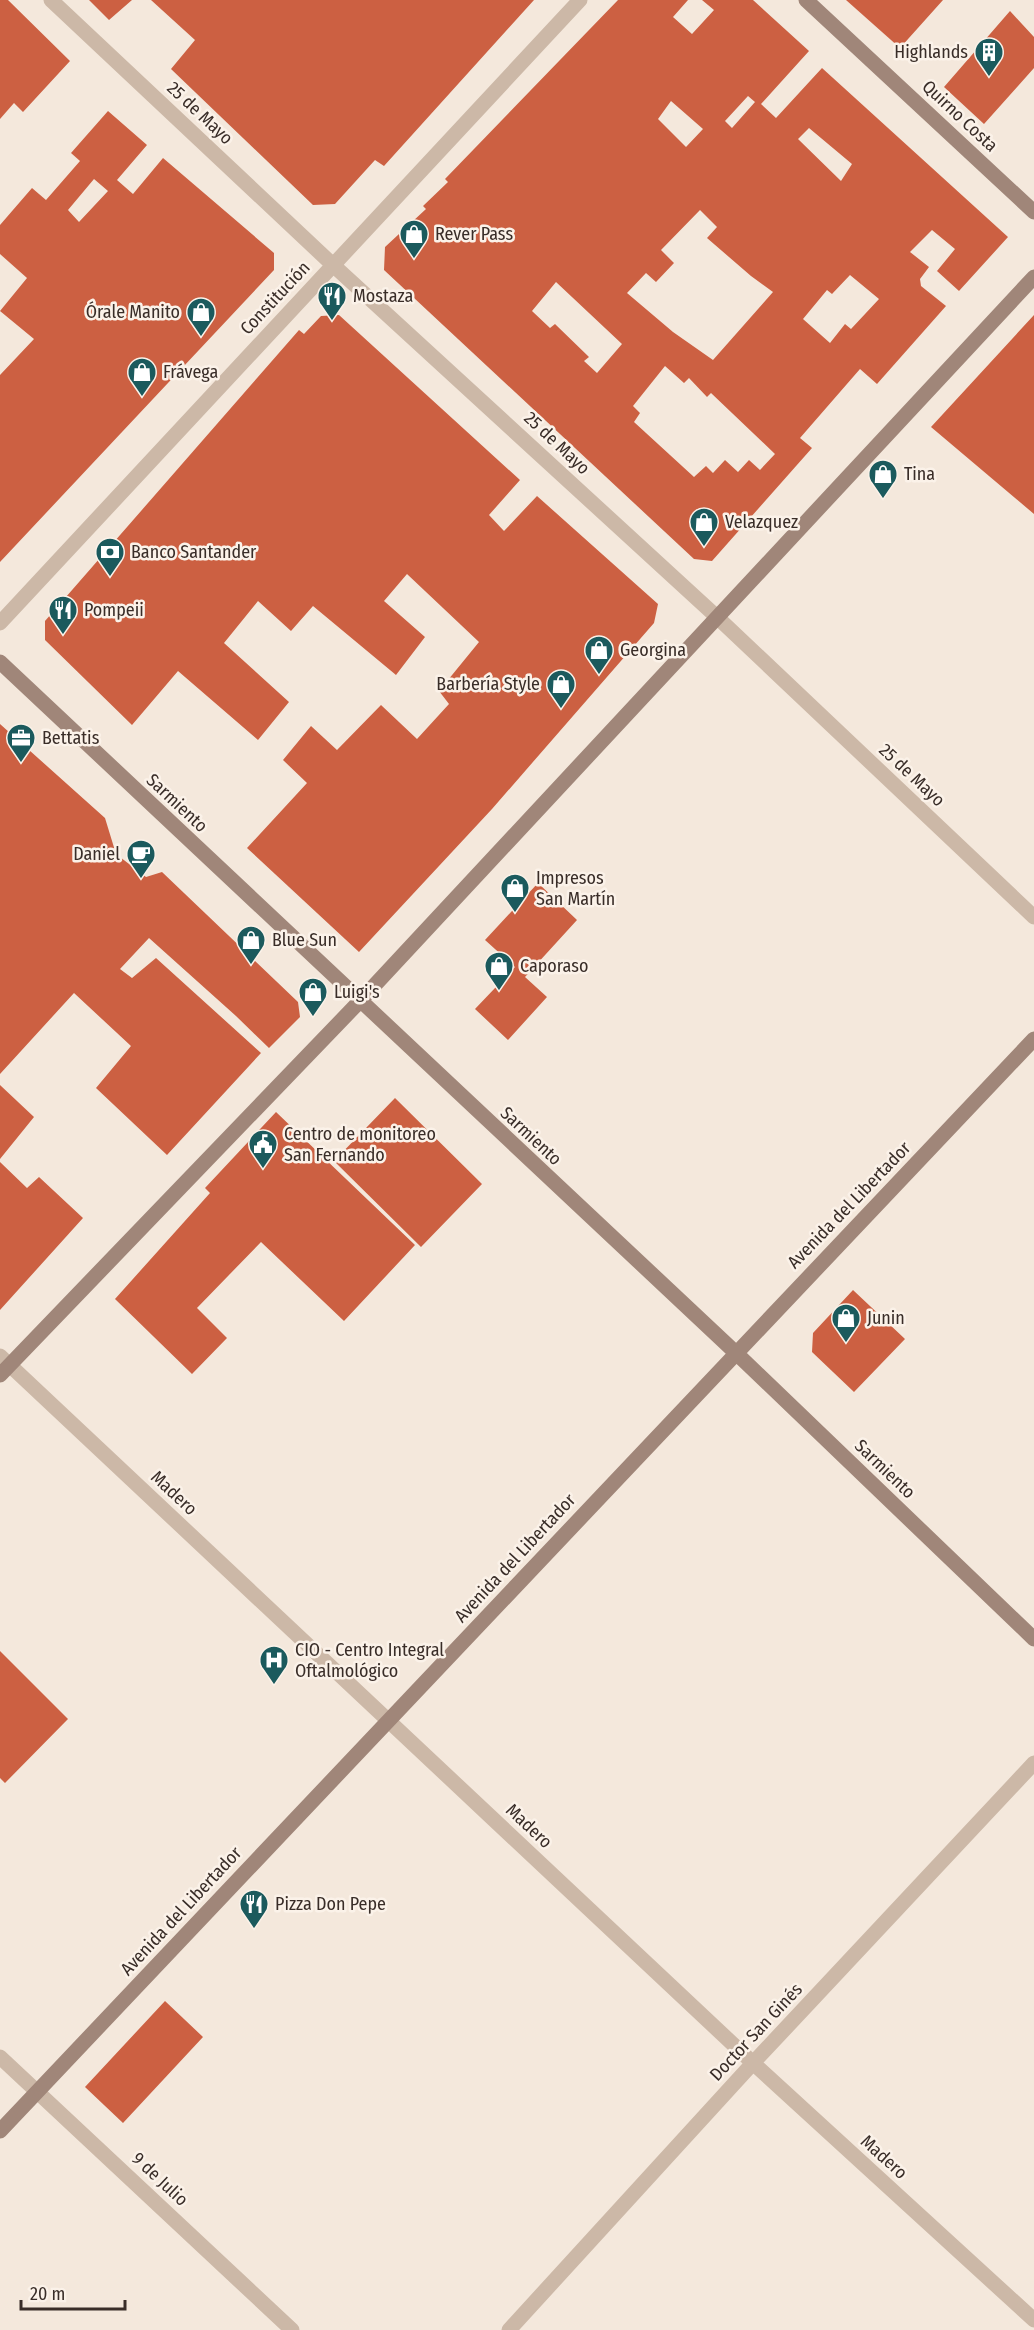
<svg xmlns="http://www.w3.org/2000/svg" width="1034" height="2330" font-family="'Fira Sans Condensed',sans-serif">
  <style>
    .building { fill: #cc6042; fill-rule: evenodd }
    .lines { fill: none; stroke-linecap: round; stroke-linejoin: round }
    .street { stroke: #ccb8a7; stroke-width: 15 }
    .secondary { stroke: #a08679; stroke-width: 15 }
    .labels { text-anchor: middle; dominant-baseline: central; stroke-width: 5; stroke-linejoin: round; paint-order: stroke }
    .poi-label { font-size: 18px; fill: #392d28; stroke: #fbf2e9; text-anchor: start }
    .street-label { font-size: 18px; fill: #392d28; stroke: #fbf2e9 }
  </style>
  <rect width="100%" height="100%" fill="#f4e8dc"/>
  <path class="building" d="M0 0H8L70 61 23 112 14 103 0 119Z
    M89 0H132L109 20Z
    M151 0H534L384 166 375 160 335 204 313 205 171 69 195 40Z
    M618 0H688L673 17 692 34 714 10 702 0H753L809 51 761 104 776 118 822 68 1008 237 959 291 937 271 955 249 932 230 910 252 929 267 920 279 921 286 946 306 877 384 860 369 800 438 812 448 712 561 694 559 384 270 385 247 426 209 423 206 448 182 445 179ZM748 96 755 102 732 128 725 121ZM671 101 703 129 686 147 658 119ZM809 128 852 164 841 181 798 139ZM700 210 717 227 707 238 751 276 773 292 713 360 673 332 627 293 646 273 656 282 674 263 661 250ZM850 275 879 299 851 329 845 324 830 343 803 319 827 290 832 294ZM556 282 622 344 597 373 584 361 589 357 555 324 550 328 532 311ZM665 366 684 383 689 378 707 397 711 393 775 454 760 470 749 460 738 472 725 460 713 473 706 466 694 477 634 422 640 413 633 406Z
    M846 0H943L900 48Z
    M1010 11 1034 37V68L984 124 944 87Z
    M108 111 147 145 117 180 133 194 163 158 274 253V270L0 562V375L34 339 0 311 27 278 0 254V225L32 188 46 200 80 161 71 153ZM94 179 108 191 79 222 68 210Z
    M339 315 520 480 489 515 504 531 537 496 658 604 654 623 492 809 359 952 247 848 307 783 283 760 311 726 337 750 381 705 417 739 449 704 439 691 479 642 407 574 384 601 425 637 396 675 313 606 291 631 258 601 224 643 289 702 258 740 178 671 132 725 45 640V621L299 330 304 334 321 316Z
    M1034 315V514L931 427Z
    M0 724 105 818 116 854 146 877 162 872 298 1002 300 1017 269 1048 236 1016 149 938 120 969 132 978 156 958 261 1053 167 1155 96 1088 131 1046 74 993 0 1074Z
    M538 883 577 920 525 977 547 997 508 1040 475 1009 515 967 485 940Z
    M0 1085 34 1117 0 1159Z
    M395 1098 482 1184 421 1247 334 1161Z
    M276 1112 415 1245 344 1321 261 1242 197 1308 227 1338 192 1374 115 1299 210 1193 205 1188Z
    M0 1162 27 1188 39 1177 83 1218 0 1310Z
    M853 1290 905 1339 854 1392 812 1352 813 1333Z
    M0 1651 68 1719 5 1783 0 1778Z
    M165 2001 203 2037 123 2123 85 2087Z"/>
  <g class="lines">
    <path class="street" d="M51 0 333 265 718 618 1034 917
      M0 623 580 0
      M0 1356 753 2063 1034 2320
      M0 2057 292 2330
      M509 2330 753 2063 1034 1763"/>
    <path class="secondary" d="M806 0 1034 212
      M0 662 736 1353 1034 1639
      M0 1375 359 1002 1034 277
      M0 2131 1034 1039"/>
  </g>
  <defs>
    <g id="building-pin" transform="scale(1.5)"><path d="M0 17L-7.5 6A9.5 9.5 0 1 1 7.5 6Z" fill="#1b5a5d" stroke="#fbf2e9"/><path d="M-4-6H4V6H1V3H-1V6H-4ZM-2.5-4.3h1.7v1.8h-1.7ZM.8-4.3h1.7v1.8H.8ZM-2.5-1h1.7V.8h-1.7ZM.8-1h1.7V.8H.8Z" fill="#fff"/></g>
    <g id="shop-pin" transform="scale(1.5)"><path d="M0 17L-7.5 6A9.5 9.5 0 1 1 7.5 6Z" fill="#1b5a5d" stroke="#fbf2e9"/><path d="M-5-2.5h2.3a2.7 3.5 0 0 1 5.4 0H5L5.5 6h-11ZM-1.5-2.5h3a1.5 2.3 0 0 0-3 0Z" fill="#fff"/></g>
    <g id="restaurant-pin" transform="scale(1.5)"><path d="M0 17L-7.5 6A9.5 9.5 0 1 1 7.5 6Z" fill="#1b5a5d" stroke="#fbf2e9"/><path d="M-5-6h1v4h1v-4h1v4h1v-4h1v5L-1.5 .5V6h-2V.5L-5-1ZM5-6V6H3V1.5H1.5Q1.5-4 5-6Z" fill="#fff"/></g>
    <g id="bank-pin" transform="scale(1.5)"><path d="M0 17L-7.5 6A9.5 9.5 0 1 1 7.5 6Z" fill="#1b5a5d" stroke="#fbf2e9"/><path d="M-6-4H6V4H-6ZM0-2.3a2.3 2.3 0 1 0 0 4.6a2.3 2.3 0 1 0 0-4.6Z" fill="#fff"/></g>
    <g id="office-pin" transform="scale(1.5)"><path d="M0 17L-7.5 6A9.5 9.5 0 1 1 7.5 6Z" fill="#1b5a5d" stroke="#fbf2e9"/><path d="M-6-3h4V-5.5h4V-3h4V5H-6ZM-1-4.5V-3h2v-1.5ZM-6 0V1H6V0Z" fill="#fff"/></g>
    <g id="cafe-pin" transform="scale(1.5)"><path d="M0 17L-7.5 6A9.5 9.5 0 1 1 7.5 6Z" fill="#1b5a5d" stroke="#fbf2e9"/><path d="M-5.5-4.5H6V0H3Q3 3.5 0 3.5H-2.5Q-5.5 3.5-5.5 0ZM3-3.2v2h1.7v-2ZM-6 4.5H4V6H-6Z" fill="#fff"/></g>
    <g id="civic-pin" transform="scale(1.5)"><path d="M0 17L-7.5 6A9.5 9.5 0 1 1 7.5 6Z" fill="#1b5a5d" stroke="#fbf2e9"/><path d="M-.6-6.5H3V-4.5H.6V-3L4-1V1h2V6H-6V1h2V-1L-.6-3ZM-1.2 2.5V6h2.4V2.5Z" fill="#fff"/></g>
    <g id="hospital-pin" transform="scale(1.5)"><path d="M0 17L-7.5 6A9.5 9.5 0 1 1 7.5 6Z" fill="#1b5a5d" stroke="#fbf2e9"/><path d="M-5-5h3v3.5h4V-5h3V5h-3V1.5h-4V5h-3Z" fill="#fff"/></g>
  </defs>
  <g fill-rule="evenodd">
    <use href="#building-pin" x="989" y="52"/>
    <use href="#shop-pin" x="414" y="234"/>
    <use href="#restaurant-pin" x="332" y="296"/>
    <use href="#shop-pin" x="201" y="312"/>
    <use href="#shop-pin" x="142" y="372"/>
    <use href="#shop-pin" x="883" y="474"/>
    <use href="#shop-pin" x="704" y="522"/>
    <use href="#bank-pin" x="110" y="552"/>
    <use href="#restaurant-pin" x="63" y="610"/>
    <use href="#shop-pin" x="599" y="650"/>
    <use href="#shop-pin" x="561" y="684"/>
    <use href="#office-pin" x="21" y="738"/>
    <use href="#cafe-pin" x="141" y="854"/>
    <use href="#shop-pin" x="515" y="888"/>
    <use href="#shop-pin" x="251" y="940"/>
    <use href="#shop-pin" x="499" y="966"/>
    <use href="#shop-pin" x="313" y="992"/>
    <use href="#civic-pin" x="263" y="1144"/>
    <use href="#shop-pin" x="846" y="1318"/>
    <use href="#hospital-pin" x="274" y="1660"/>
    <use href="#restaurant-pin" x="254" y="1904"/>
  </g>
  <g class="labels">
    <g class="poi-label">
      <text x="968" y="52" text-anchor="end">Highlands</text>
      <text x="435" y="234">Rever Pass</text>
      <text x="353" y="296">Mostaza</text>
      <text x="180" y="312" text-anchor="end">Órale Manito</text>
      <text x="163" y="372">Frávega</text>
      <text x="904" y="474">Tina</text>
      <text x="725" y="522">Velazquez</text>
      <text x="131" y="552">Banco Santander</text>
      <text x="84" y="610">Pompeii</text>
      <text x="620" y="650">Georgina</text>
      <text x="540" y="684" text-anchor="end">Barbería Style</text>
      <text x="42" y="738">Bettatis</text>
      <text x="120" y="854" text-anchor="end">Daniel</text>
      <text x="536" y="878">Impresos<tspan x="536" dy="21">San Martín</tspan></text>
      <text x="272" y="940">Blue Sun</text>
      <text x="520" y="966">Caporaso</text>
      <text x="334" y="992">Luigi's</text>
      <text x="284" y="1134">Centro de monitoreo<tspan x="284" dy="21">San Fernando</tspan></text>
      <text x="867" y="1318">Junin</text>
      <text x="295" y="1650">CIO - Centro Integral<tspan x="295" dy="21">Oftalmológico</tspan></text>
      <text x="275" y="1904">Pizza Don Pepe</text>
    </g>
    <g class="street-label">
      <text transform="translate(200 113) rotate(43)">25 de Mayo</text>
      <text transform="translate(960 116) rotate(43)">Quirno Costa</text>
      <text transform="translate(275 298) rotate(-47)">Constitución</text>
      <text transform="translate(557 443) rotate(43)">25 de Mayo</text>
      <text transform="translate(912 775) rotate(43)">25 de Mayo</text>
      <text transform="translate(177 803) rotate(43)">Sarmiento</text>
      <text transform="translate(531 1136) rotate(43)">Sarmiento</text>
      <text transform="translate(849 1205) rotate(-46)">Avenida del Libertador</text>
      <text transform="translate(885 1469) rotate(44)">Sarmiento</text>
      <text transform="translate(174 1493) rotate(43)">Madero</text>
      <text transform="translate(515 1558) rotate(-47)">Avenida del Libertador</text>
      <text transform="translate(529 1826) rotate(43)">Madero</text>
      <text transform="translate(181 1911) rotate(-47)">Avenida del Libertador</text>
      <text transform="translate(756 2032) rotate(-47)">Doctor San Ginés</text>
      <text transform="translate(884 2157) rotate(42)">Madero</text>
      <text transform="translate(160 2179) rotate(43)">9 de Julio</text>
    </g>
  </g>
  <path d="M21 2300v9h104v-9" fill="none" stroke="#392d28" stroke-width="3"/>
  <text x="30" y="2300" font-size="18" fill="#392d28" stroke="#fbf2e9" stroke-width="4.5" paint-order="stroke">20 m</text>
</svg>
